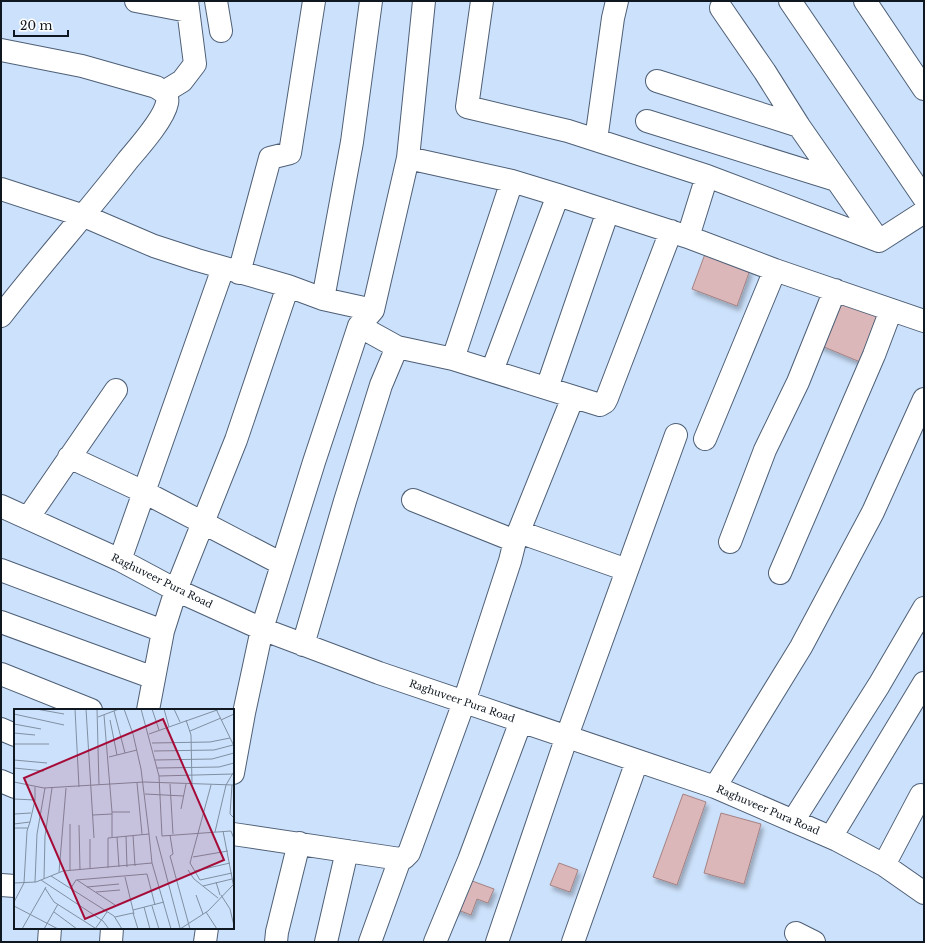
<svg xmlns="http://www.w3.org/2000/svg" width="925" height="943" font-family="'Libre Baskerville',serif">
  <style>
    .building { fill: #dcb7b9; stroke: #a48283; filter: url(#shadow) }
    .lines { fill: none; stroke-linecap: round; stroke-linejoin: round }
    .minor-casing { stroke: #4e5f76; stroke-width: 24 }
    .minor { stroke: #fff; stroke-width: 22 }
    .labels { text-anchor: middle; dominant-baseline: central; stroke-width: 3; stroke-linejoin: round; paint-order: stroke }
    .street-label { font-size: 10px; fill: #0f1720; stroke: #fff }
    .inset-road { fill: none; stroke: #8090a3; stroke-width: 1 }
    .view { fill: #a60c38; fill-opacity: 0.15; stroke: #a60c38; stroke-width: 2 }
    .inset-edge { fill: none; stroke: #0f1720; stroke-width: 2 }
  </style>
  <defs>
    <filter id="shadow"><feDropShadow dx="2.5" dy="4.5" stdDeviation="2" flood-color="#0004"/></filter>
  </defs>
  <rect width="100%" height="100%" fill="#cce1fb"/>
  <path class="building" d="M705 254 750 270 737 306 692 289Z
    M836 298 884 317 865 364 817 344Z
    M683 794 706 802 677 885 653 877Z
    M721 813 761 824 744 884 704 873Z
    M559 863 578 870 570 892 550 885Z
    M464 878 494 889 488 903 477 899 471 915 453 908Z"/>
  <g class="lines">
    <g class="minor-casing">
      <path id="minor" d="M136 1 188 11
        M216 1 221 31
        M482 1 467 107 568 131 707 176 879 241 924 212
        M790 1 924 198
        M865 1 924 89
        M721 8 765 72 799 126 879 241
        M1 50 82 66 156 87C162 91 169 94 167 103 164 119 139 147 128 160 87 213 42 263 1 316
        M657 81 799 126
        M164 92 182 81 195 64 187 1
        M647 121 836 180
        M596 140 613 18 617 1
        M408 158 512 181 558 195 688 237 775 270 924 321
        M1 189 84 216 154 246 197 260 288 286 236 440 176 590 163 631 148 710
        M688 237 707 176
        M239 273 270 158 290 153 314 1
        M288 286 323 299 373 310
        M323 299 352 142 371 1
        M359 326 373 310 408 158 424 1
        M453 359 512 181
        M492 371 558 195
        M547 388 608 211
        M705 439 775 270
        M69 457 144 492 282 564
        M1 506 120 560 176 590 262 629 379 673 715 787 837 840 884 865 924 893
        M28 518 116 390
        M519 532 627 570
        M515 541 573 397
        M730 542 765 450 798 382 835 290
        M120 560 223 268
        M1 570 163 631
        M780 573 874 355 891 310
        M1 622 154 678
        M303 645 345 501 381 385 397 347
        M1 674 91 710
        M1 729 15 735
        M233 773 244 713 262 629 314 462 359 326 397 347 453 359 600 405 605 402 607 398 671 231
        M1 781 15 787
        M715 787 801 647 873 512 924 399
        M793 821 879 685 924 608
        M233 834 400 859 404 858 409 853 464 702 510 561 515 541 413 500
        M831 837 924 683
        M884 865 921 795 924 796
        M1 885 15 886
        M796 933 814 942
        M49 942 50 928
        M111 942 112 928
        M205 942 207 928
        M276 942 277 932 299 843
        M326 942 347 851
        M370 942 400 859
        M435 942 469 860 521 721
        M497 942 567 736 676 435
        M573 942 637 761"/>
    </g>
    <use href="#minor" class="minor"/>
  </g>
  <g class="labels">
    <g class="street-label">
      <text transform="translate(162 581) rotate(26)">Raghuveer Pura Road</text>
      <text transform="translate(462 701) rotate(19)">Raghuveer Pura Road</text>
      <text transform="translate(768 810) rotate(23)">Raghuveer Pura Road</text>
    </g>
  </g>
  <g transform="translate(14 709)">
    <rect width="220" height="220" fill="#cce1fb"/>
    <path class="inset-road" d="M22 0 50 5M61 0 65 78M72 0 80 129M83 0 85 76M127 0 145 67 148 127 217 122 220 130M138 0 145 21M150 0 155 18M160 0 166 13M202 0 220 37M100 2 111 44M0 5 50 16M90 6 98 103H116M84 8 105 0M96 11 103 46M172 11 177 26 178 75M207 11 220 5M0 15 27 20M176 22 207 9M0 24 21 26M135 25 206 0M138 34 196 33 216 29M0 35H35M140 42 200 41 219 36M95 48 123 41M0 51 33 54M141 51 198 50 220 44M0 59 30 62M143 59 205 58 220 54M145 67 219 65M0 73 30 79 130 73 220 76M123 74 128 125M156 75 159 125M197 76 176 154 186 171 218 164M218 76 216 105 220 109M131 85 170 87M0 90 21 91V78M167 100 172 75M98 103V128M0 105 17 104M79 106 98 105M0 115 16 113 21 91M56 115V162M65 116 66 161M0 119H14M209 122 220 179M201 123 212 76 219 64M135 125 138 154 157 220M119 126 121 157M156 126 159 145 156 147 176 220M112 127 113 158M142 127 166 219M103 128 105 158M76 130V160M179 148 214 142M94 159V129L135 125 127 60 119 25 110 0M174 161 180 170 204 189M181 162 216 154M45 163 52 79M37 167 100 207 108 220M111 168 120 205M30 170 31 127 38 79M27 171 89 212 95 220M63 171 101 196M21 173 23 125 31 79M202 173 206 186M0 174 22 173 49 162 138 154M189 177 218 170M73 178 105 175M31 179 40 193 81 219M57 179 62 171 133 165 141 196M82 183 106 181M182 186 189 205M207 186 216 200 220 217M0 193 10 174 13 122 16 113M0 197 44 220M138 197 145 220M130 198 136 220M119 201 150 193M40 203 63 220M192 203 203 220M101 208 119 204 124 220M8 220 32 178M30 220 44 195M81 220 93 203M166 220 194 202 220 175"/>
    <path class="view" d="M149 10 210 151 71 210 10 69Z"/>
    <rect width="220" height="220" class="inset-edge"/>
  </g>
  <rect width="925" height="943" fill="none" stroke="#0f1720" stroke-width="4"/>
  <path d="M14 30v6h54v-6" fill="none" stroke="#0f1720" stroke-width="2"/>
  <text x="20" y="30" font-size="12" fill="#0f1720" stroke="#ffffff" stroke-width="3" paint-order="stroke">20 m</text>
</svg>
